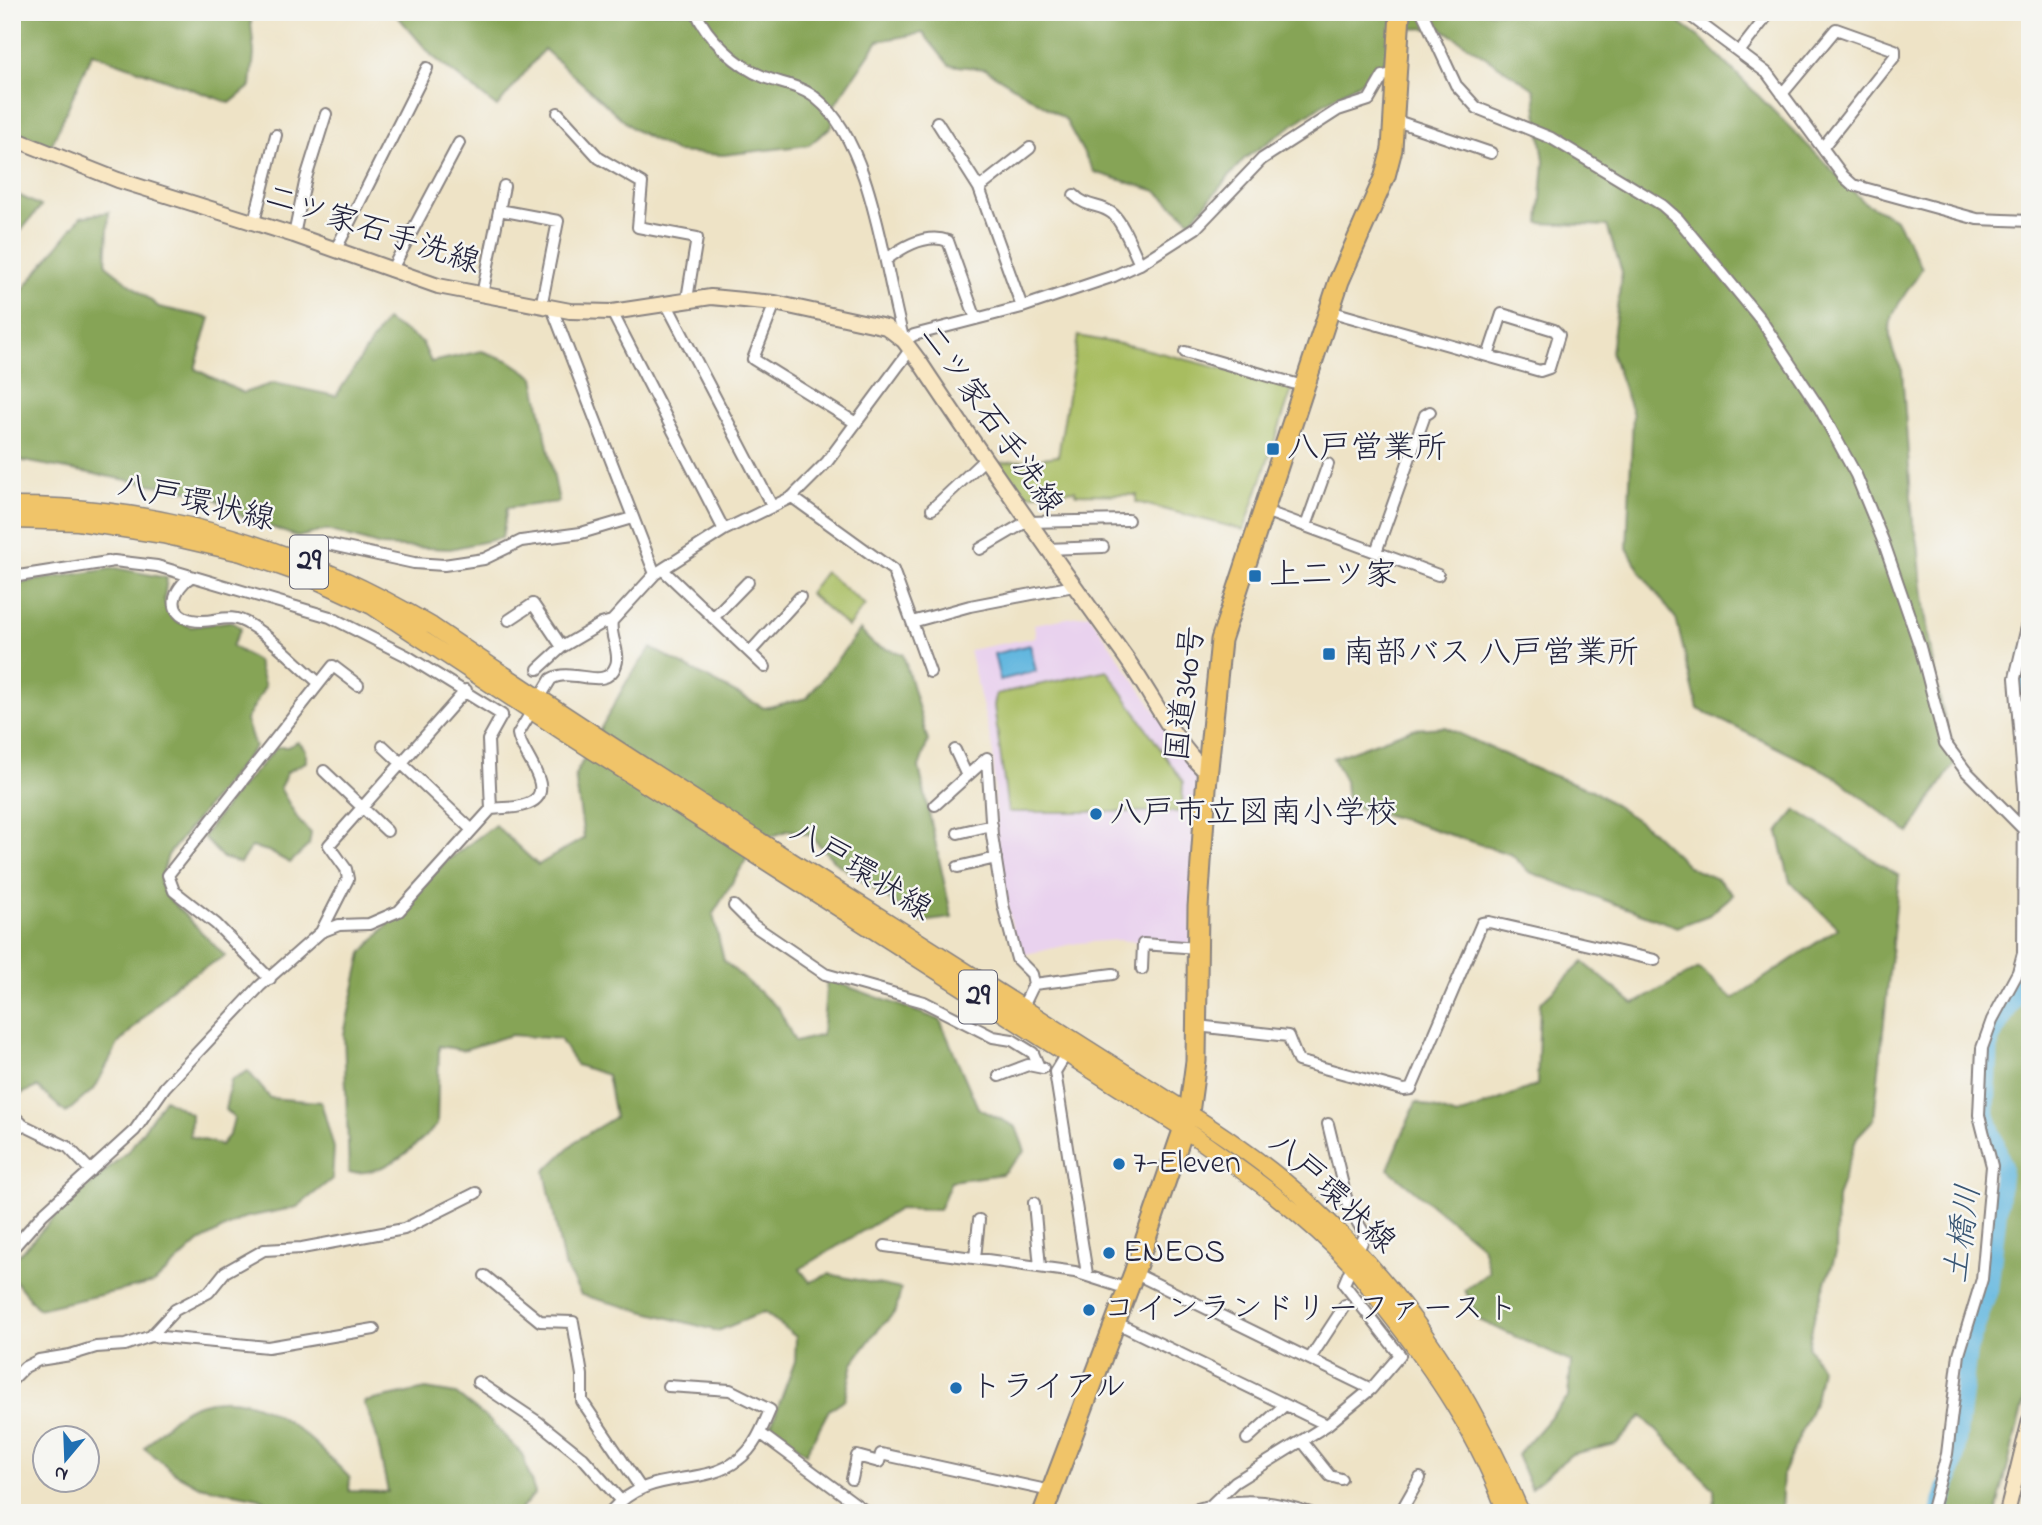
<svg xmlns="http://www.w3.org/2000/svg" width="2042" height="1525" font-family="'Indie Flower','Klee One',sans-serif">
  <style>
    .built { fill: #e9d2ee }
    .green { fill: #a8bd61; stroke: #65704e; stroke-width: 2 }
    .forest { fill: #86a457; stroke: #546349; stroke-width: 2 }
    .water { fill: #63b7df; stroke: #426c8d; stroke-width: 2 }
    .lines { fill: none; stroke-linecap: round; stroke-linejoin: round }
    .river { stroke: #63b7df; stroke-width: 18 }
    .street-casing { stroke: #888280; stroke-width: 14 }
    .secondary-casing { stroke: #888280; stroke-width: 18 }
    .primary-casing { stroke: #888280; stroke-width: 19 }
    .highway-casing { stroke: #888280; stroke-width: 23 }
    .street { stroke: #fff; stroke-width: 10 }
    .secondary { stroke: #f9e7c3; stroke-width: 14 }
    .primary { stroke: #f0c469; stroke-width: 16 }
    .highway { stroke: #f0c469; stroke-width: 19 }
    .poi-dot { fill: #1f6fb2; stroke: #f6f6f2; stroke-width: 2.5 }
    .labels { text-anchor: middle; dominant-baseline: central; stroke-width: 5; stroke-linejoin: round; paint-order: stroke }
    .shield { fill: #f6f6f2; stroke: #626272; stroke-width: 2 }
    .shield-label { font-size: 30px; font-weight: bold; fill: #22223b }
    .street-label { font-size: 32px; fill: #22223b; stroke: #f6f6f2 }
    .poi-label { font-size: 32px; fill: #22223b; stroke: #f6f6f2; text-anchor: start }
    .water-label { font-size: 33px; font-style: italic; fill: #395674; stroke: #f6f6f2 }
  </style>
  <rect width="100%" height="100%" fill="#f6f6f2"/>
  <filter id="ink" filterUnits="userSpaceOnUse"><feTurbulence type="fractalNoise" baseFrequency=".0143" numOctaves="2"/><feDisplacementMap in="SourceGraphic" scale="14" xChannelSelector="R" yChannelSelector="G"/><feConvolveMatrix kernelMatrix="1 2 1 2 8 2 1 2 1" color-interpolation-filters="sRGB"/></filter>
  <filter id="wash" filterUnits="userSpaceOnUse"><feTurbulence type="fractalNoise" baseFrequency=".00686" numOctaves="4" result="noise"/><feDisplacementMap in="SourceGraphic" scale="28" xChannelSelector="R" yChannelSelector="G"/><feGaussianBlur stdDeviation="1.57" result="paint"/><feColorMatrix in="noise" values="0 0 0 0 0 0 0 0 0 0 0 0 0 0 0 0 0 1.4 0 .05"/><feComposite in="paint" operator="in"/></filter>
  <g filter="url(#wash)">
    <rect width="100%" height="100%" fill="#eee3c6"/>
    <path class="built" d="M1089 614 1199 775 1190 946 1118 940 1078 943 1021 955 1013 932 997 853 993 750 969 650 1036 637 1034 624Z"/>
    <path class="green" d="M1078 336 1137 347 1293 387 1244 530 1136 502 1137 495 1076 494 1075 490 1015 496 992 464 1058 456Z
      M825 572 865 605 848 627 809 593Z
      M1107 670 1183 782 1182 812H1008L994 706 996 694Z"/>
    <path class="forest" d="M12 12H250L254 53 251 86 230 103 92 53 51 146 12 130Z
      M394 12H1664L1703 40 1865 203 1896 219 1922 268C1897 309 1875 323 1902 370L1913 523C1921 544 1919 565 1922 587 1928 637 1938 712 1958 758L1909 833 1833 775 1698 709 1676 619 1641 573 1627 548 1633 415 1611 352 1622 272 1607 226 1539 223 1544 161 1534 89 1441 28 1396 29 1382 69 1320 106 1244 159 1191 221 1156 191 1094 172 1065 119 985 69 949 65 923 33 878 41 834 106 832 126 809 145 723 155 676 152 633 129 544 49 497 107 432 56Z
      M12 192 41 206 12 242Z
      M109 212 106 265 159 307 210 318 195 369 243 393 274 383 336 396 386 320 422 342 431 362 482 351 510 361 534 377 559 502 507 508 502 538 450 549 381 546 327 530 298 537 241 516 209 495 12 459V303L81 217Z
      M116 568 167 578 164 600 176 621 191 627 231 621 241 628 232 646 257 661 265 687 246 720 255 747 168 855 160 882 166 896 225 956 176 984 118 1044 95 1088 66 1113 37 1087 12 1098V584Z
      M860 630 874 645 903 654 928 741 919 767 952 918 921 922 835 862 810 835 789 830 757 842 713 914 724 961 779 1009 795 1042 822 1035 827 979 940 1020 978 1108 1016 1127 1025 1151 1002 1174 951 1181 939 1210 899 1209 800 1269 810 1282 829 1274 901 1289 896 1311 875 1333 853 1363 845 1399 829 1410 806 1453 771 1426 795 1361 796 1337 764 1312 718 1331 581 1295 564 1265 545 1171 577 1140 615 1117 607 1075 576 1065 560 1039 511 1035 463 1050 439 1046 437 1125C411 1150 387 1175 349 1173L344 1034 362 953 445 862 495 825 538 865 584 838 575 775 627 681 651 648 764 708 807 698Z
      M1445 727 1536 769 1592 790 1647 827 1689 867 1719 880 1733 895 1709 915 1677 927 1529 872 1512 855 1402 819 1347 805 1345 781 1333 758 1412 729Z
      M298 742 306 750V762L287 772 280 788 299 821 311 833 309 845 290 863 268 851 251 847 240 863 223 858 203 837 234 795 277 747H287Z
      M1796 810 1899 876 1874 1119 1857 1137 1837 1198 1836 1254 1815 1313 1808 1347 1821 1368 1815 1401 1783 1473 1781 1513H1715L1714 1489 1642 1416 1616 1444 1572 1454 1531 1488 1517 1455 1568 1397 1571 1362 1479 1320 1465 1290 1489 1272 1482 1246 1388 1169 1416 1102 1457 1116 1537 1085 1540 1003 1583 962 1634 1004 1699 968 1733 999 1838 928 1790 882 1778 832Z
      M2030 977V1376L1996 1513H1942L1959 1460 1965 1389 1972 1353 1992 1290 2006 1168 1989 1114 1993 1042Z
      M248 1071 270 1098 321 1102 334 1148 332 1179 297 1207 243 1218 199 1242 154 1283 38 1309 12 1277V1262L56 1215 130 1149 165 1099 191 1114 190 1136 221 1145 230 1134 234 1118 225 1110 231 1080Z
      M426 1389 456 1394 489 1420 522 1454 535 1493 518 1513H291L259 1498 199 1486 175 1473 144 1448C158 1434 174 1414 193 1406 257 1381 309 1436 350 1478L349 1491 388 1492 376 1434 364 1402Z"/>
    <path class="water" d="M1030 645 1036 671 1000 680 994 654Z"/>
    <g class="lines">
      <path class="river" d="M2030 653C2022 694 2028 735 2030 776
        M1939 1513 1955 1460 1968 1350 1989 1290 2003 1167 1986 1114 1990 1040 2030 970"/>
    </g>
  </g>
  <g filter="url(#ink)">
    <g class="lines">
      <g class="street-casing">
        <path id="street" d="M696 12C706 37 738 67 764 77 782 84 802 86 817 99 873 143 885 276 904 341L914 335 1022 307 1114 276 1140 264 1196 228 1262 159 1338 110 1369 100 1383 76 1394 74
          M1422 12 1456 85 1477 108 1551 138 1662 205 1678 219 1761 320 1820 409 1856 475 1884 543 1920 647 1945 743 1965 770 2030 836
          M1685 12 1767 73 1843 176 1853 185 1977 219 2030 221
          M1739 52 1770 12
          M1782 94 1836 29 1895 50V56L1823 147
          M558 113 599 158 642 183 638 227 697 238 687 299
          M1394 120 1491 153
          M937 122 979 188 1022 307
          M979 188 1030 148
          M1074 195C1088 209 1100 203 1113 214 1125 226 1132 249 1140 264
          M499 210 558 221 541 307
          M254 222 276 135
          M294 235 306 178 326 114
          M336 249 427 68
          M887 259C904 246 927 233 948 241L976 319
          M391 271 459 143
          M482 295 504 186
          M666 303 772 506
          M775 303 753 359 856 423
          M552 308 655 574
          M1329 311 1540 371 1549 368 1559 335 1554 330 1502 314 1488 356
          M612 312 724 530
          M1185 352 1303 386
          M792 497 893 570 912 622 970 606 1074 586
          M932 509 984 460
          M1262 510 1438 575
          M1306 526 1328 464
          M980 549 1026 522 1128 520
          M1046 549 1103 547
          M1376 552 1425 415 1430 412
          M308 562 323 543 414 563 444 565 484 559 521 541 581 533 632 518
          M663 570 765 667
          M12 577 114 561 157 566 330 617 407 656 502 715 488 740 491 809
          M191 577C173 588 165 614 192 620 214 625 227 610 250 625 275 640 296 663 318 682
          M713 618 748 582
          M509 620 533 604 562 647
          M912 622 930 672
          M750 652 800 597
          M538 669 562 647 601 624 612 621 655 574 724 530 792 497 827 462 910 350
          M383 746 471 829
          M955 750 967 776
          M324 771 387 831
          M935 805 987 758 992 835 1003 905 1017 959 1032 974 1034 984 1020 1013
          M958 833 992 825
          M958 867 996 858
          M734 906 753 925 825 974 924 1002 993 1037 1012 1040 1033 1053 1039 1067
          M321 932 339 925 369 924 399 911 491 809C502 807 513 809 524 805 563 794 520 754 518 734L551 679C572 666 606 693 616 665 621 652 609 636 612 621
          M1142 969 1143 944 1198 948
          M270 979 216 924 174 891 168 875 333 666 358 685
          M1034 984 1113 974
          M1197 1026 1288 1036 1298 1061 1404 1090 1411 1089 1482 923 1489 922 1655 960
          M1066 1054 1055 1072 1087 1274
          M999 1076 1028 1065 1043 1068
          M12 1114 23 1125 68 1147 91 1171
          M1034 1203 1040 1267
          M885 1246 1075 1272 1128 1289
          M12 1249 43 1214 135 1130 165 1087 260 986 321 932 348 879 346 869 329 845 466 690
          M975 1258 979 1220
          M1134 1273 1371 1389
          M485 1276 540 1321 573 1322 582 1375V1401L640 1487
          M1115 1322 1327 1425
          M151 1336 268 1347 374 1329
          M1311 1357 1345 1305
          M12 1380 25 1367 39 1360 70 1355 96 1347 125 1345 151 1336 175 1310 209 1292 225 1272 264 1250 302 1248 404 1229 476 1193
          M478 1382 538 1422 583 1458 620 1500
          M760 1433 868 1513
          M1247 1439 1285 1405
          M1302 1441 1330 1476 1341 1479
          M852 1479 857 1456 879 1462 881 1454 1051 1491
          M1212 1504 1235 1482 1327 1425 1371 1389 1400 1355 1344 1284 1365 1235 1348 1206 1328 1124
          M609 1513C651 1465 698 1490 738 1460 754 1449 763 1427 770 1410L730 1390 668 1386
          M1183 1513C1231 1498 1262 1497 1310 1513
          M1400 1513 1420 1478
          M1931 1513 1947 1454 1959 1354 1982 1279 1992 1166 1979 1115 1982 1048 1992 1020 2018 972 2023 953 2024 789 2015 678 2030 614"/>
      </g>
      <g class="secondary-casing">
        <path id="secondary" d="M12 138 118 180 294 235 438 286 570 311 612 312 711 297 775 303 886 327 904 341 919 361C985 461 1054 558 1124 655 1152 694 1172 740 1207 773
          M2007 1513 2030 1420"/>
      </g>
      <g class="primary-casing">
        <path id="primary" d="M12 506C165 505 302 549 432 626 585 730 740 829 896 927 975 977 1054 1027 1132 1077 1193 1116 1255 1153 1308 1202 1405 1291 1471 1392 1521 1513
          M12 520 78 522 163 535 241 553 307 576 372 606 562 731 1184 1129C1242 1170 1303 1212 1353 1266 1364 1279 1374 1294 1385 1308 1434 1370 1480 1437 1506 1513"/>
      </g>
      <g class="highway-casing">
        <path id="highway" d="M1043 1513 1134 1273 1189 1113 1196 1061 1198 907 1206 788 1221 640 1339 281 1385 176 1392 149 1400 12"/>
      </g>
      <use href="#street" class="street"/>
      <use href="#secondary" class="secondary"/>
      <use href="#primary" class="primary"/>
      <use href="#highway" class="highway"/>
    </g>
  </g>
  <g class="poi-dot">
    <rect x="1266" y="442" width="14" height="14" rx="3.5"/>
    <rect x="1248" y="569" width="14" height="14" rx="3.5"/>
    <rect x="1322" y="647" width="14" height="14" rx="3.5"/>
    <circle cx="1096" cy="814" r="7"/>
    <circle cx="1119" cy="1164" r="7"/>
    <circle cx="1109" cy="1253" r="7"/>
    <circle cx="1089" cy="1310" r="7"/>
    <circle cx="956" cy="1388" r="7"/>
  </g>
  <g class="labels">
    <g class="shield">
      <rect x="290" y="535.5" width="38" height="53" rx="5"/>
      <rect x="959" y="970.5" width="38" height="53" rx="5"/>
    </g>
    <g class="shield-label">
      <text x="309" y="562">29</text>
      <text x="978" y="997">29</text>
    </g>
    <g class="street-label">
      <text transform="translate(372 231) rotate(18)">二ツ家石手洗線</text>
      <text transform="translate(990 421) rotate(55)">二ツ家石手洗線</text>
      <text transform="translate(196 504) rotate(13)">八戸環状線</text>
      <text transform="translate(1187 694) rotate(-83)">国道340号</text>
      <text transform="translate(860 872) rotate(32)">八戸環状線</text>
      <text transform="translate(1331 1194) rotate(43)">八戸環状線</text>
    </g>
    <g class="poi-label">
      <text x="1287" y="449">八戸営業所</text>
      <text x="1269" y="576">上二ツ家</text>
      <text x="1343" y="654">南部バス 八戸営業所</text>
      <text x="1110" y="814">八戸市立図南小学校</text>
      <text x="1133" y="1164">7-Eleven</text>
      <text x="1123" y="1253">ENEOS</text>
      <text x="1103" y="1310">コインランドリーファースト</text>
      <text x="970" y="1388">トライアル</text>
    </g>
    <g class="water-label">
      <text transform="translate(1964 1234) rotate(-82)">土橋川</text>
    </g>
  </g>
  <rect width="2042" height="1525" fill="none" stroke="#f6f6f2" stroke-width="42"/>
  <g transform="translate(66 1459) rotate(199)"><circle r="33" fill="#f6f6f2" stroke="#a1a1a9" stroke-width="2"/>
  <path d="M0-5L12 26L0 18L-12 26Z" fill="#1f6fb2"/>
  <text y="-10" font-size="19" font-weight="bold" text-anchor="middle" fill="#22223b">N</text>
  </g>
</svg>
